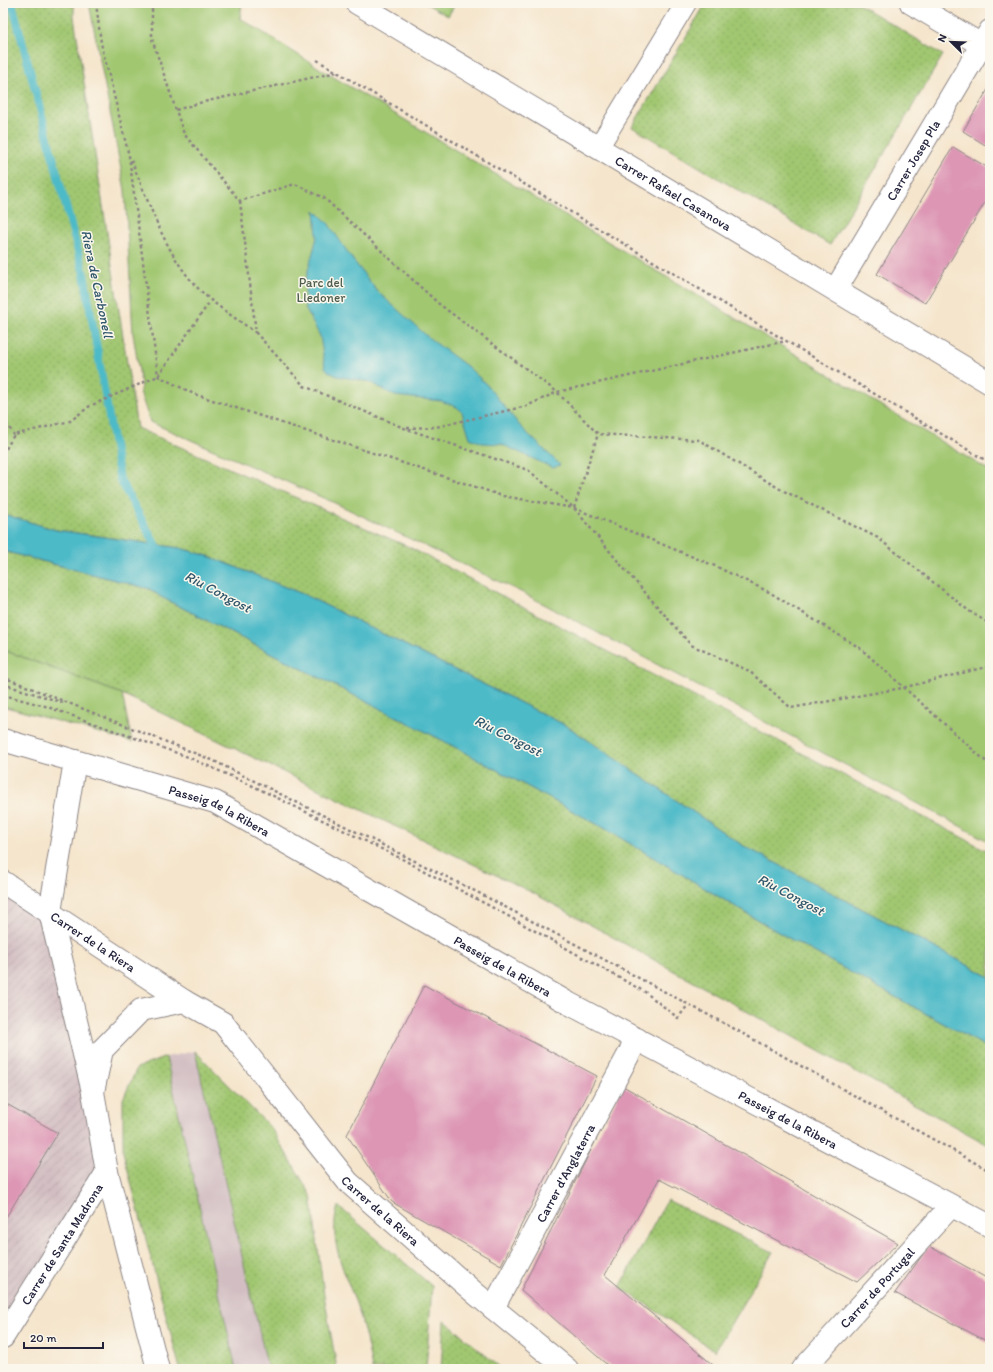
<svg xmlns="http://www.w3.org/2000/svg" width="993" height="1372" font-family="Itim,sans-serif">
  <style>
    .industrial { fill: url(#industrial-furrows) }
    .railway { fill: #d2bec2 }
    .grass { fill: url(#grass-dots); stroke: #627456 }
    .park { fill: #a1c771; stroke: #627456 }
    .water { fill: #4dbac8; stroke: #386e82 }
    .lines { fill: none; stroke-linecap: round; stroke-linejoin: round }
    .stream { stroke: #4dbac8; stroke-width: 8 }
    .building { fill: #dd97b5 }
    .pedestrian-casing { stroke: #8c8484; stroke-width: 22 }
    .minor-casing { stroke: #8c8484; stroke-width: 24 }
    .path { stroke: #8c8484; stroke-width: 2.5; stroke-dasharray: 3 3; stroke-linecap: butt }
    .pedestrian { stroke: #fff; stroke-width: 20 }
    .minor { stroke: #fff; stroke-width: 22 }
    .labels { text-anchor: middle; dominant-baseline: central; stroke-width: 3; stroke-linejoin: round; paint-order: stroke }
    .street-label { font-size: 13px; fill: #22223b; stroke: #fbf7ec }
    .park-label { font-size: 13px; fill: #4e5c4e; stroke: #fbf7ec }
    .water-label { font-size: 14px; font-style: italic; fill: #31576c; stroke: #fbf7ec }
  </style>
  <defs>
    <pattern id="industrial-furrows" width="10" height="10" patternUnits="userSpaceOnUse"><rect width="10" height="10" fill="#d2bec2"/><path d="M-1 1l2-2M0 10L10 0M9 11l2-2" fill="none" stroke="#b4a3a8"/></pattern>
    <pattern id="grass-dots" width="8" height="8" patternUnits="userSpaceOnUse"><rect width="8" height="8" fill="#a1c771"/><path d="M2 2h.1M6 6h.1" fill="none" stroke="#8aab63" stroke-width="1.8" stroke-linecap="round"/></pattern>
  </defs>
  <rect width="100%" height="100%" fill="#fbf7ec"/>
  <filter id="ink" filterUnits="userSpaceOnUse"><feTurbulence type="fractalNoise" baseFrequency=".025" numOctaves="2"/><feDisplacementMap in="SourceGraphic" scale="8" xChannelSelector="R" yChannelSelector="G"/><feConvolveMatrix kernelMatrix="1 2 1 2 8 2 1 2 1" color-interpolation-filters="sRGB"/></filter>
  <filter id="wash" filterUnits="userSpaceOnUse"><feTurbulence type="fractalNoise" baseFrequency=".012" numOctaves="4" result="noise"/><feDisplacementMap in="SourceGraphic" scale="16" xChannelSelector="R" yChannelSelector="G"/><feGaussianBlur stdDeviation="0.9" result="paint"/><feColorMatrix in="noise" values="0 0 0 0 0 0 0 0 0 0 0 0 0 0 0 0 0 1.4 0 .05"/><feComposite in="paint" operator="in"/></filter>
  <g filter="url(#wash)">
    <rect width="100%" height="100%" fill="#f5e5cc"/>
    <path class="industrial" d="M3 882 50 912 107 1172 3 1337Z"/>
    <path class="railway" d="M195 1051 268 1369H236L166 1057Z"/>
    <path class="grass" d="M3 3H74V17L137 428 409 547 990 852V977L742 845 567 726 305 595 208 556 180 548 56 530 3 514Z
      M425 3H456L448 16Z
      M706 3H857L943 55 830 245 632 127Z
      M3 551 150 589 161 597 440 739 604 828 783 935 990 1049V1146L533 893 122 694 3 650Z
      M195 1051 271 1128 311 1195 324 1295 337 1369H268Z
      M166 1057 236 1369H180L123 1152V1099L137 1068Z
      M667 1200 773 1252 715 1351 620 1287Z
      M338 1206 432 1286 426 1369H372C369 1351 365 1333 360 1315 349 1280 326 1243 338 1206Z
      M444 1320 502 1369H441Z"/>
    <path class="park" d="M89 3H242L240 18 327 73 990 471V842L525 594 337 504 150 422 140 392 141 384 133 334 125 190Z
      M3 650 122 694 132 742 3 706Z"/>
    <path class="water" d="M315 210 328 223 353 260 378 292 429 338 468 367 486 384 521 427 560 465 553 468 501 444 482 443 470 438 462 412 457 407 441 401 395 396 370 382 337 376 329 372 325 367 320 336 305 308V282L317 237Z
      M3 514 56 530 180 548 208 556 305 595 567 726 742 845 990 977V1049L783 935 604 828 440 739 161 597 150 589 3 551Z"/>
    <g class="lines">
      <path class="stream" d="M12 3 84 274 120 480 160 553"/>
    </g>
    <g id="blocks">
      <path class="building" d="M990 86V148L963 131Z
        M953 147 990 169V194L925 303 877 274Z
        M424 985 597 1076 501 1265 392 1202 347 1135Z
        M623 1086 898 1243 857 1282 659 1179 605 1275 718 1369H612L521 1290Z
        M3 1102 58 1133 3 1222Z
        M929 1246 990 1280V1343L895 1293Z"/>
    </g>
  </g>
  <g filter="url(#ink)">
    <use href="#blocks" fill-opacity="0" stroke="#8c8484" stroke-width="1"/>
    <g class="lines">
      <g class="pedestrian-casing">
        <path id="pedestrian" d="M598 148 686 3"/>
      </g>
      <g class="minor-casing">
        <g id="minor">
          <path id="s1" d="M357 3 990 383"/>
          <path d="M911 3 990 50"/>
          <path id="s2" d="M836 289 990 31"/>
          <path id="s3" d="M3 740 215 802 568 1003 990 1226"/>
          <path d="M75 761 50 912 93 1092 107 1172 158 1369"/>
          <path id="s4" d="M3 882 184 1001"/>
          <path id="s5" d="M93 1092 102 1050 141 1010 184 1001 223 1023 348 1182 476 1294 567 1369"/>
          <path id="s6" d="M493 1308 637 1039"/>
          <path id="s7" d="M3 1337 107 1172"/>
          <path id="s8" d="M803 1369 951 1206"/>
        </g>
      </g>
      <path class="path" d="M96 3 101 43 129 156 158 376 194 394 503 496 574 508 715 566 769 592 860 648 990 765
        M152 3V39L184 134 240 201 295 184 324 198 439 304 557 392 598 434 699 440 780 489 878 538 969 611 990 624
        M235 3 242 4
        M317 60 990 463
        M176 110 199 103 337 72
        M131 160C150 204 163 249 195 285 212 304 236 318 256 333
        M240 201 256 333 304 386 404 428 528 470 574 508 621 565 691 645 749 671 791 708 902 688 990 666
        M3 418 14 435
        M407 428 436 427 527 406 557 392 786 341
        M3 454 14 435 70 421 90 406 158 376 211 300
        M574 508 598 434
        M3 677 212 760 477 892 731 1027 990 1171
        M3 684 64 703
        M3 695 45 706 188 757 253 786 402 859 499 911 645 992 678 1018 688 1005"/>
      <use href="#pedestrian" class="pedestrian"/>
      <use href="#minor" class="minor"/>
    </g>
  </g>
  <g class="labels">
    <g class="street-label">
      <text stroke="none"><textPath href="#s2" startOffset="150">Carrer Josep Pla</textPath></text>
      <text stroke="none"><textPath href="#s1" startOffset="369">Carrer Rafael Casanova</textPath></text>
      <text stroke="none"><textPath href="#s3" startOffset="228">Passeig de la Ribera</textPath></text>
      <text stroke="none"><textPath href="#s4" startOffset="108">Carrer de la Riera</textPath></text>
      <text stroke="none"><textPath href="#s3" startOffset="552">Passeig de la Ribera</textPath></text>
      <text stroke="none"><textPath href="#s3" startOffset="876">Passeig de la Ribera</textPath></text>
      <text stroke="none"><textPath href="#s6" startOffset="153">Carrer d'Anglaterra</textPath></text>
      <text stroke="none"><textPath href="#s5" startOffset="433">Carrer de la Riera</textPath></text>
      <text stroke="none"><textPath href="#s7" startOffset="110">Carrer de Santa Madrona</textPath></text>
      <text stroke="none"><textPath href="#s8" startOffset="110">Carrer de Portugal</textPath></text>
    </g>
    <g class="park-label">
      <text x="321" y="282">Parc del<tspan x="321" dy="15">Lledoner</tspan></text>
    </g>
    <g class="water-label">
      <text transform="translate(97 284) rotate(78)">Riera de Carbonell</text>
      <text transform="translate(218 592) rotate(28)">Riu Congost</text>
      <text transform="translate(508 736) rotate(27)">Riu Congost</text>
      <text transform="translate(791 895) rotate(28)">Riu Congost</text>
    </g>
  </g>
  <rect width="993" height="1372" fill="none" stroke="#fbf7ec" stroke-width="16"/>
  <g transform="translate(951 42) rotate(293)" stroke="#fbf7ec" stroke-width="3" paint-order="stroke">
  <path d="M0-3L7 15L0 10L-7 15Z" fill="#22223b"/>
  <text y="-6" font-size="11" font-weight="bold" text-anchor="middle" fill="#22223b">N</text>
  </g>
  <path d="M24 1342v6h79v-6" fill="none" stroke="#22223b" stroke-width="2"/>
  <text x="30" y="1342" font-size="12" fill="#22223b" stroke="#fbf7ec" stroke-width="3" paint-order="stroke">20 m</text>
</svg>
